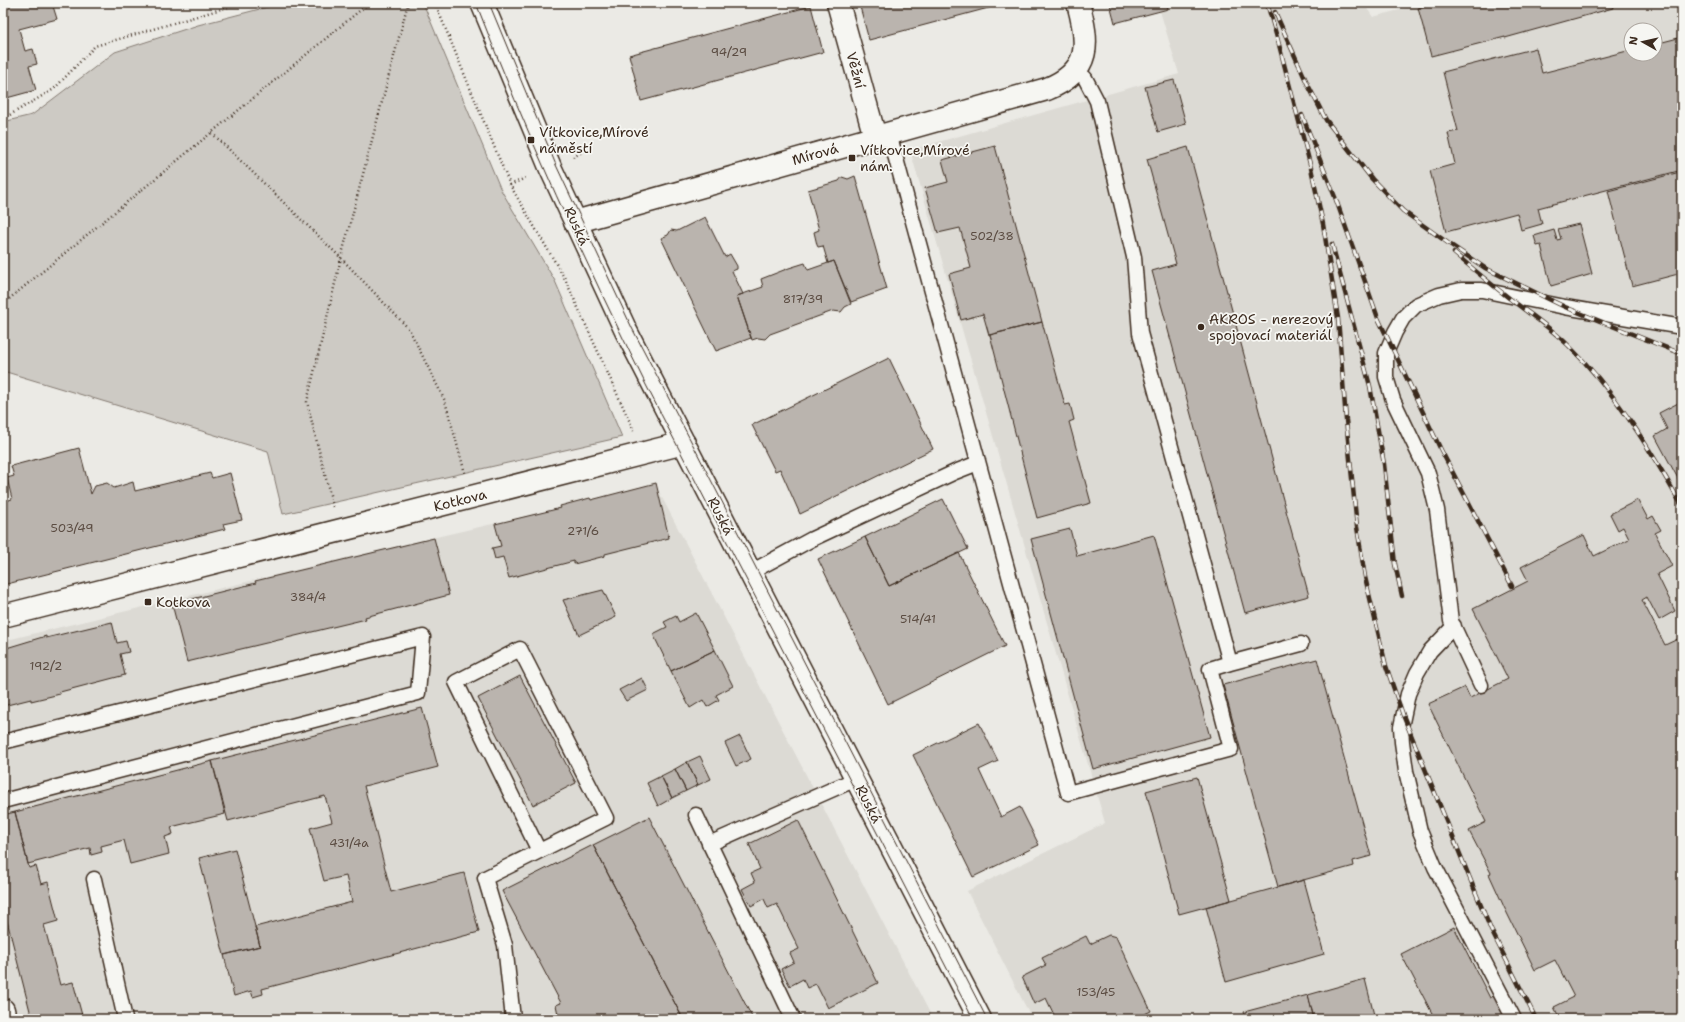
<svg xmlns="http://www.w3.org/2000/svg" width="1685" height="1022" font-family="'Shantell Sans',sans-serif">
  <style>
    .built { fill: #dcdad4; fill-rule: evenodd }
    .green { fill: #cdcac4; stroke: #847a71 }
    .building { fill: #bab4ae; stroke: #3b2a1e }
    .lines { fill: none; stroke-linecap: round; stroke-linejoin: round }
    .lane-casing { stroke: #3b2a1e; stroke-width: 17 }
    .street-casing { stroke: #3b2a1e; stroke-width: 25 }
    .path { stroke: #3b2a1e; stroke-width: 2.5; stroke-dasharray: 1 3; stroke-linecap: butt }
    .lane { stroke: #f6f6f2; stroke-width: 14 }
    .street { stroke: #f6f6f2; stroke-width: 22 }
    .tram { stroke: #3b2a1e; stroke-width: 1 }
    .rail-casing { stroke: #3b2a1e; stroke-width: 4.5 }
    .rail { stroke: #f6f6f2; stroke-width: 3; stroke-dasharray: 9; stroke-linecap: butt }
    .poi-dot { fill: #3b2a1e; stroke: #f6f6f2; stroke-width: 1.5 }
    .labels { text-anchor: middle; dominant-baseline: central; stroke-width: 3.5; stroke-linejoin: round; paint-order: stroke }
    .number-label { font-size: 12px; fill: #5b4c42 }
    .street-label { font-size: 14px; fill: #3b2a1e; stroke: #f6f6f2 }
    .poi-label { font-size: 14px; fill: #3b2a1e; stroke: #f6f6f2; text-anchor: start }
  </style>
  <rect width="100%" height="100%" fill="#ebeae5"/>
  <filter id="ink" filterUnits="userSpaceOnUse"><feTurbulence type="fractalNoise" baseFrequency=".025" numOctaves="2"/><feDisplacementMap in="SourceGraphic" scale="8" xChannelSelector="R" yChannelSelector="G"/><feConvolveMatrix kernelMatrix="1 2 1 2 8 2 1 2 1" color-interpolation-filters="sRGB"/></filter>
  <g filter="url(#ink)">
    <path class="built" d="M1174 3H1363L1373 17 1425 3H1682V1019H1032L967 891 1105 823 910 150 1179 74 1160 11 1174 7ZM1631 30H1655V54H1631Z
      M656 486 933 1019H3V641L350 557Z"/>
    <path class="green" d="M283 3H423L501 190 555 281 622 437 283 514 268 451 3 371V122L32 115 115 52 198 25Z"/>
    <path class="building" d="M3 3H52L57 19 19 29 25 51 33 49 37 64 29 66 36 90 3 99Z
      M859 3H1007L869 40Z
      M1107 3H1167L1168 9 1115 23 1110 4 1107 5Z
      M1437 3H1612L1613 8 1505 38V37L1431 56 1418 8Z
      M811 6 823 52 641 101 629 55Z
      M1682 37V170L1538 208 1542 224 1521 230 1517 213 1446 232 1430 171 1455 164 1448 133 1458 131 1443 72 1536 48 1542 73 1631 50V54H1655V44Z
      M1174 80 1186 124 1158 132 1145 87Z
      M995 146 1042 322 989 335 983 314 961 320 949 274 971 268 960 228 938 233 925 188 948 182 942 160Z
      M1188 147 1309 596 1245 613 1152 271 1176 264 1147 159Z
      M1680 172 1682 180V273L1632 286 1608 191Z
      M855 176 887 289 851 302 834 261 828 263 823 246 818 247 817 245 814 232 819 230 808 190 839 181 842 177 848 179Z
      M705 217 725 257 730 254 737 266V269L732 271 743 294 737 296 751 338 716 351 661 238 668 235 671 230 677 231Z
      M1579 224 1592 274 1551 286 1541 245 1537 246 1534 236 1554 230 1557 240 1561 239 1558 229Z
      M834 261 851 304 845 307 841 312 833 311 770 334 765 339 758 338 752 340 737 296 763 287 761 279 789 268 805 263 808 270Z
      M1042 322 1065 405 1070 404 1074 420 1069 422 1091 503 1037 518 990 335Z
      M889 358 933 449 800 514 780 469 775 471 752 425Z
      M1682 401V486L1655 436 1667 429 1659 413Z
      M79 448 91 494 95 486 107 483 114 488 133 482 135 491 210 473 212 478 230 473 242 520 223 524 225 529 3 585V502L12 499 7 478 14 476 11 466Z
      M656 483 669 538 605 554V556L574 564V561L509 578 503 557 495 559 492 548 501 546 495 524 561 508 560 506 590 498 591 500Z
      M943 499 968 549 889 586 865 537Z
      M1638 500 1648 519 1653 516 1661 530 1655 533 1672 566 1657 574 1675 611 1659 620 1647 597 1642 600 1665 645 1682 637V1019H1560L1554 1007 1574 997 1555 960 1535 970 1505 909 1489 874 1491 873 1469 831 1486 822 1428 704 1465 687 1470 698 1508 679 1473 609 1528 581 1521 567 1584 535 1594 556 1629 539 1623 527 1618 530 1610 514Z
      M1070 529 1077 556 1154 535 1210 737 1093 769 1031 539Z
      M865 537 889 586 959 553 1005 646 888 704 818 559Z
      M434 538 449 595 365 617 366 619 187 662 172 604 256 583 255 581Z
      M603 590 616 617 579 635 563 600Z
      M696 613 715 650 671 671 653 634 667 627 664 622 676 616 679 622Z
      M112 622 117 643 126 641 129 652 120 654 125 675 60 692V694L31 701V699L3 706V649L46 636V638Z
      M715 650 733 686 716 695 719 700 707 707 703 700 690 708 671 671Z
      M1317 659 1371 856 1353 861 1354 866 1278 887 1223 685Z
      M520 676 576 783 533 805 478 698Z
      M642 678 648 690 626 701 619 690Z
      M422 708 438 767 364 786 391 892 464 873 479 932 262 989 263 994 253 997 251 991 234 996 224 955 260 946 255 927 352 902 346 876 324 881 310 828 332 822 325 796 228 821 212 761Z
      M979 723 998 761 979 770 1001 817 1020 807 1039 845 973 877 913 755Z
      M740 736 751 759 736 766 725 743Z
      M700 756 711 779 698 785 687 762Z
      M212 761 225 814 171 827 173 834 165 837 169 854 130 864 124 840 101 846 102 852 91 855 90 848 28 864 15 812Z
      M687 762 698 785 686 791 675 769Z
      M675 769 686 791 672 798 661 776Z
      M661 776 672 798 658 806 647 783Z
      M1197 777 1231 900 1179 914 1146 791Z
      M15 812 29 868 36 866 41 884 48 882 58 921 44 925 60 985 73 982 83 1019H32L3 905V815Z
      M649 817 753 1019H683L593 845Z
      M798 820 878 983 828 1008 816 984 807 988 803 979 790 986 781 969 794 962 790 953 799 949 777 904 768 908 764 899 751 906 742 889 755 882 751 873 760 869 749 844Z
      M593 845 683 1019H559L556 1005 561 1003 502 891Z
      M235 849 260 946 224 955 199 858Z
      M1304 880 1324 954 1226 982 1206 907Z
      M1454 927 1490 998 1497 994 1510 1019H1435L1401 954Z
      M1109 935 1116 937 1151 1011 1134 1019H1056L1046 998 1034 1004 1022 977 1046 965 1042 958 1086 936 1090 944Z
      M1365 979 1375 1019H1314L1308 995Z
      M1308 995 1314 1019H1246L1244 1012Z"/>
    <g class="lines">
      <g class="lane-casing">
        <path id="lane" d="M1076 70 1085 78 1097 101 1134 257 1140 333 1230 663 1301 644
          M889 133 1068 793 1231 749 1210 669 1230 663
          M751 572 812 539 955 472 978 463
          M1454 626 1430 651 1417 673 1408 694 1401 727 1402 742 1406 771 1420 831 1435 867 1514 1019
          M1481 685 1451 621 1437 510 1428 473 1393 400 1386 377V353L1395 332 1403 318 1416 305 1439 295 1461 290H1482L1565 307 1682 327
          M3 742 423 637 418 693 3 801
          M696 815 793 1019
          M709 844 856 779
          M94 879 125 1019
          M513 1019 505 945 485 878 606 818 520 649 456 682 539 851"/>
      </g>
      <g class="street-casing">
        <path id="street" d="M482 3 550 167 626 331 980 1019
          M838 3 875 137
          M575 222 1047 89C1092 71 1089 43 1078 3
          M3 616 684 443
          M3 1010 5 1019"/>
      </g>
      <path class="path" d="M435 3 510 185 565 279 634 431
        M3 119 54 89 95 46 242 3
        M212 133 341 258 409 329 445 401 465 473
        M573 157 584 151
        M510 185 528 177
        M3 304 369 3
        M333 507 307 402 341 258 408 3"/>
      <use href="#lane" class="lane"/>
      <use href="#street" class="street"/>
      <path class="tram" d="M476 3C526 133 584 260 646 385L973 1019
        M489 3 556 165 632 328 691 441 987 1019"/>
      <g class="rail-casing">
        <path id="rail" d="M1267 3 1278 41
          M1275 12 1308 85 1326 120 1372 179 1403 211 1448 243 1485 268 1565 307 1682 354
          M1277 37 1311 168 1323 224 1338 318 1346 420 1357 527 1365 577 1386 666 1403 715 1491 930 1536 1019
          M1302 115 1335 197 1378 318 1441 450 1512 586
          M1332 244 1370 386 1384 464 1395 564 1402 596
          M1454 253C1471 267 1487 281 1504 294 1525 311 1549 326 1568 345 1615 391 1650 449 1682 506"/>
      </g>
      <use href="#rail" class="rail"/>
    </g>
  </g>
  <g class="poi-dot">
    <rect x="527" y="136" width="8" height="8" rx="2"/>
    <rect x="848" y="154" width="8" height="8" rx="2"/>
    <circle cx="1201" cy="327" r="4"/>
    <rect x="144" y="598" width="8" height="8" rx="2"/>
  </g>
  <g class="labels">
    <g class="number-label">
      <text x="729" y="52">94/29</text>
      <text x="992" y="236">502/38</text>
      <text x="803" y="299">817/39</text>
      <text x="72" y="528">503/49</text>
      <text x="583" y="531">271/6</text>
      <text x="308" y="597">384/4</text>
      <text x="918" y="619">514/41</text>
      <text x="46" y="666">192/2</text>
      <text x="349" y="843">431/4a</text>
      <text x="1096" y="992">153/45</text>
    </g>
    <g class="street-label">
      <text transform="translate(856 70) rotate(75)">Věžní</text>
      <text transform="translate(815 154) rotate(-16)">Mírová</text>
      <text transform="translate(577 226) rotate(65)">Ruská</text>
      <text transform="translate(460 500) rotate(-14)">Kotkova</text>
      <text transform="translate(721 516) rotate(63)">Ruská</text>
      <text transform="translate(869 804) rotate(63)">Ruská</text>
    </g>
    <g class="poi-label">
      <text x="539" y="132">Vítkovice,Mírové<tspan x="539" dy="16">náměstí</tspan></text>
      <text x="860" y="150">Vítkovice,Mírové<tspan x="860" dy="16">nám.</tspan></text>
      <text x="1209" y="319">AKROS - nerezový<tspan x="1209" dy="16">spojovací materiál</tspan></text>
      <text x="156" y="602">Kotkova</text>
    </g>
  </g>
  <rect width="1685" height="1022" fill="none" stroke="#f6f6f2" stroke-width="16"/>
  <rect x="8" y="8" width="1669" height="1006" fill="none" stroke="#3b2a1e" stroke-width="1.5" filter="url(#ink)"/>
  <g transform="translate(1643 42) rotate(278)"><circle r="19" fill="#f6f6f2" stroke="#aba49d"/>
  <path d="M0-3L7 15L0 10L-7 15Z" fill="#3b2a1e"/>
  <text y="-6" font-size="11" font-weight="bold" text-anchor="middle" fill="#3b2a1e">N</text>
  </g>
</svg>
